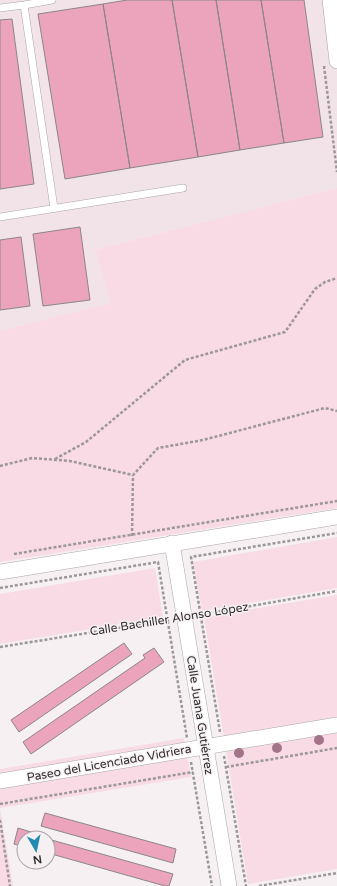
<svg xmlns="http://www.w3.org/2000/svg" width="337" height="886" font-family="'Varela Round',sans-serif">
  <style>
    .built { fill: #f2e3e8 }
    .green { fill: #f8dbe4 }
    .building { fill: #eba4bc; stroke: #8b8688 }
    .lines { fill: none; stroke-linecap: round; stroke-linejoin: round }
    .lane-casing { stroke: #aaa5a6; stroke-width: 8 }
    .street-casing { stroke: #aaa5a6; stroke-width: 16 }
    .path { stroke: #9c9799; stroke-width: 2.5; stroke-dasharray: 3 2; stroke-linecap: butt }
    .lane { stroke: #fff; stroke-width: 7 }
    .street { stroke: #fff; stroke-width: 15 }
    .tree { fill: #a4748b }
    .labels { text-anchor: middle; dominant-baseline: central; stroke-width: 3; stroke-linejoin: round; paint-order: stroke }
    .street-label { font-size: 12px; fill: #322f30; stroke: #f6f0f2 }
  </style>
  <rect width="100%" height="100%" fill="#f6f0f2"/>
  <path class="built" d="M0 0H337V188L95 250 111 303 0 331Z"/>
  <path class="green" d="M337 188V508L0 562V331L111 303 95 250Z
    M337 537V588L202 611 193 562Z
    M155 568 163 617 0 644V594Z
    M337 595V869L248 884 204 617Z
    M184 738 191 777 0 808 13 886H0V769Z"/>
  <path class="building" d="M127 0H172L198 157 130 168 103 4Z
    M172 0H216L240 150 198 157Z
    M216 0H261L284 143 240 150Z
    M261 0H304L323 137 284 143Z
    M103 4 130 168 65 179 38 14Z
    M12 19 34 184 0 189V20Z
    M80 227 90 300 43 306 33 234Z
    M21 237 30 306 0 310V240Z
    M124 643 132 654 19 732 11 720Z
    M154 648 164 662 31 754 23 742 145 658 143 655Z
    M45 813 176 849 173 863 41 826Z
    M18 828 31 832 30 834 45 838H24V847L14 844Z
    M48 839 173 874 169 886H165L48 853Z"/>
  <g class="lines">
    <g class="lane-casing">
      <path id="lane" d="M24 5 52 0
        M0 8 24 5 54 208
        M0 217 183 188"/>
    </g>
    <g class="street-casing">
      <path id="street" d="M330 0 337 61
        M172 543 229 886
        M0 572 337 517
        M0 781 337 725"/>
    </g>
    <path class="path" d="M324 66 337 172
      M55 459 86 442 185 360 285 332 315 289 325 282 337 278
      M0 466 32 458 70 461 133 475 158 448 203 440 325 408 337 411
      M132 536 133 475
      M14 554 337 501
      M0 588 158 562 187 738
      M199 615 337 591
      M0 647 169 620
      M220 732 191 557 337 533
      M224 756 246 886
      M191 762 212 886
      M226 767 337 748
      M0 804 193 772
      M0 820 10 886
      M259 886 337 873"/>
    <use href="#lane" class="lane"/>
    <use href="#street" class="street"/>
  </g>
  <g class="tree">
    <circle cx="319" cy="740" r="5"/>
    <circle cx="277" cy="748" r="5"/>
    <circle cx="239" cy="753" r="5"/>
  </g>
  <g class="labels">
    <g class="street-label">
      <text transform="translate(169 619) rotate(-9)">Calle Bachiller Alonso López</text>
      <text transform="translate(200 715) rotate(81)">Calle Juana Gutiérrez</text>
      <text transform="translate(109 763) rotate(-10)">Paseo del Licenciado Vidriera</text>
    </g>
  </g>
  <g transform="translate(36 850) rotate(171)"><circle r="19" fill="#f6f0f2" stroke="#a8a3a4"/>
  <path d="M0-3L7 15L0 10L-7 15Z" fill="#228bb3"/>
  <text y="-6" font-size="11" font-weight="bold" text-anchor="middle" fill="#322f30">N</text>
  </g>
</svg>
